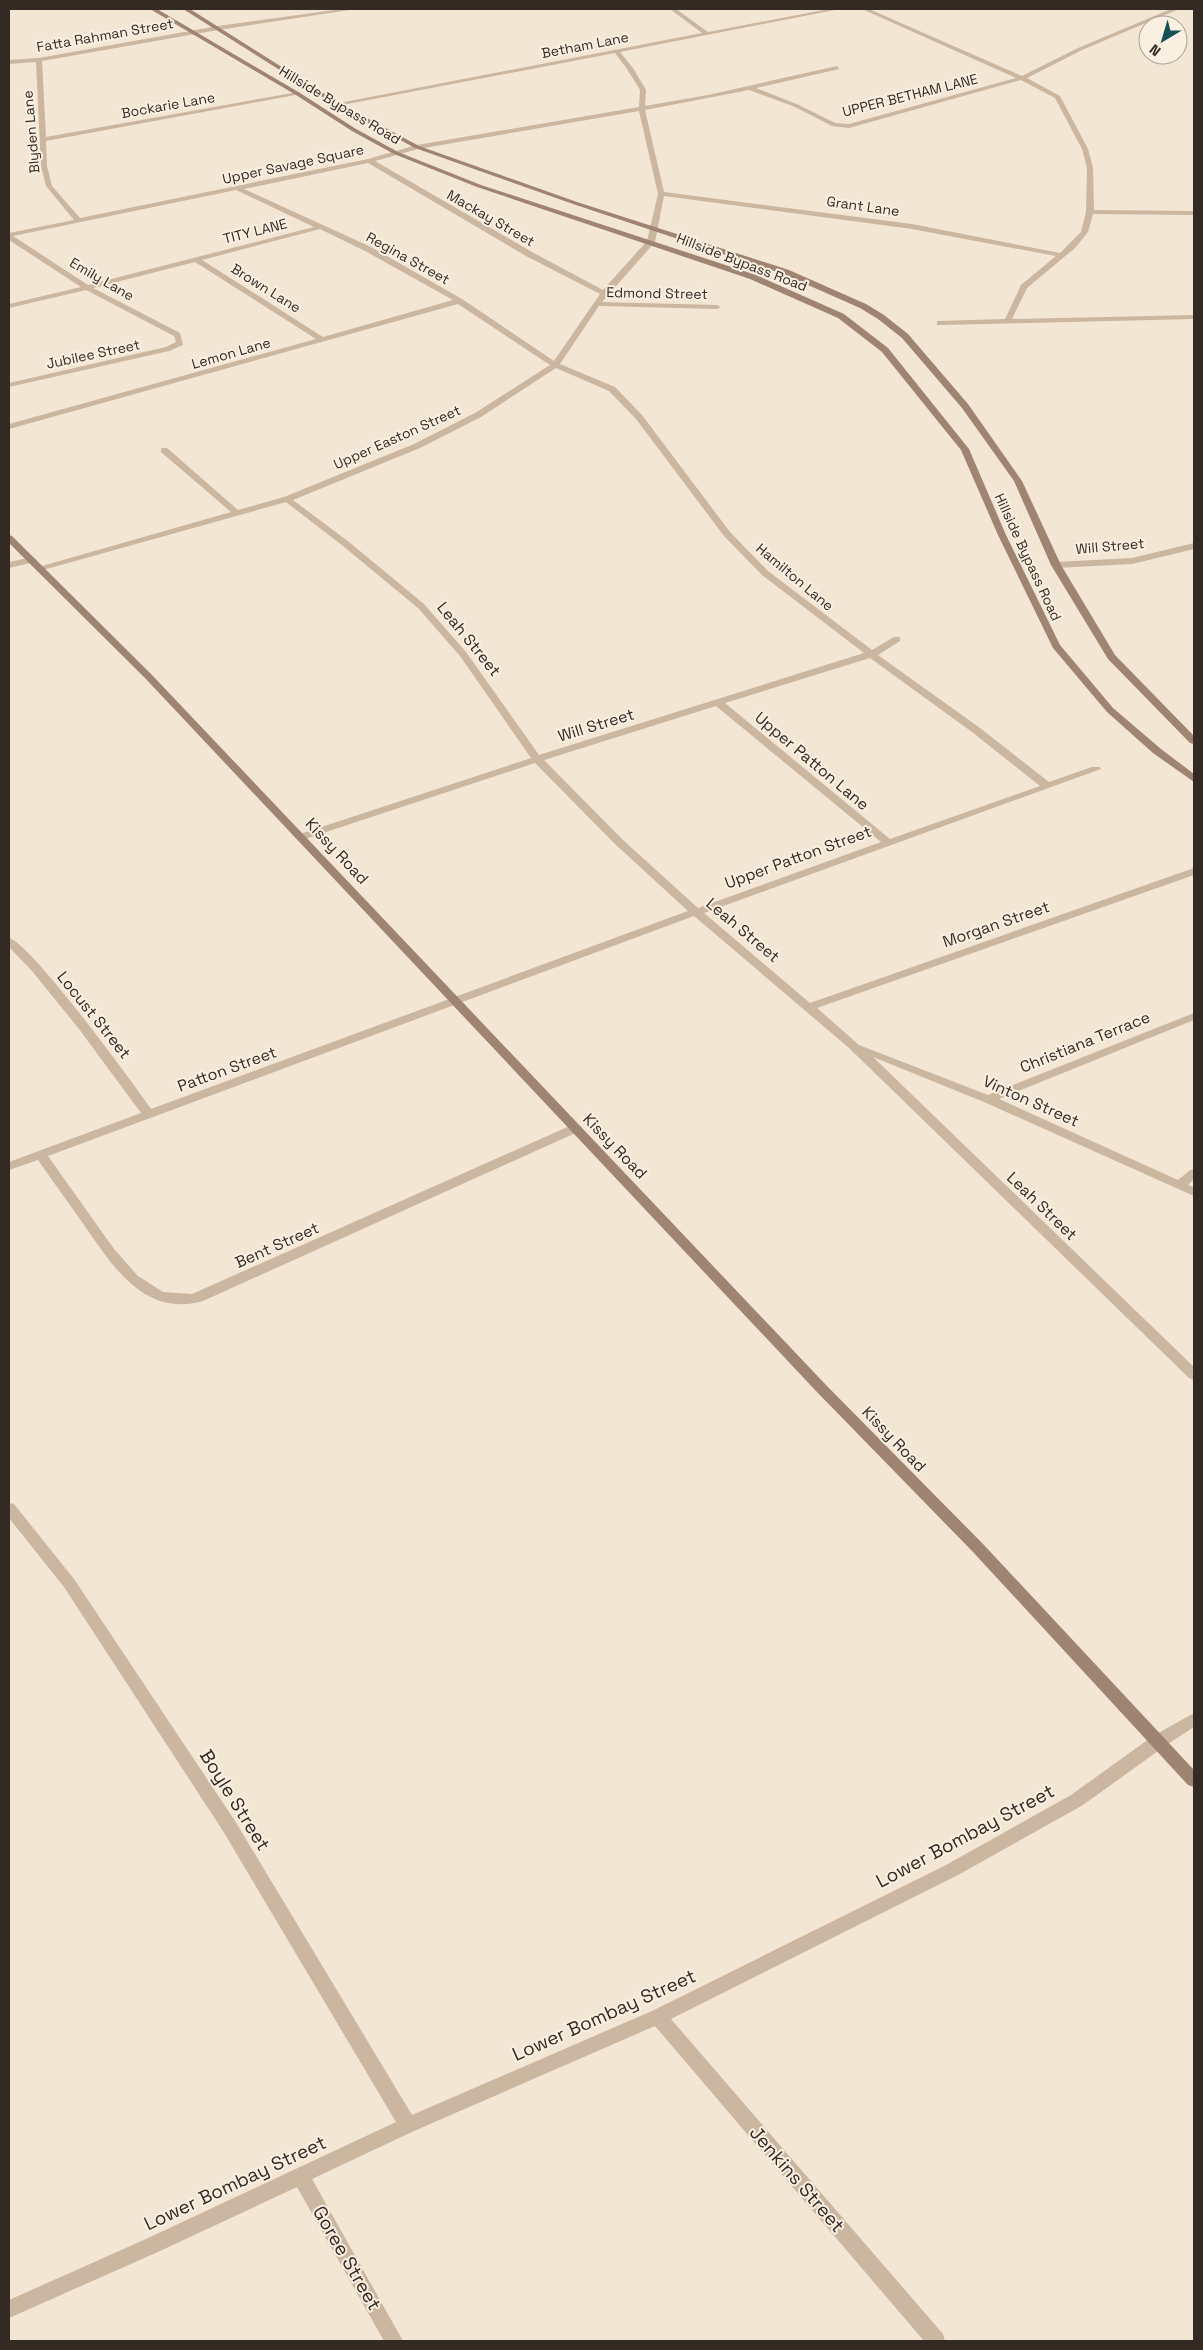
<svg xmlns="http://www.w3.org/2000/svg" width="1203" height="2350" font-family="'Space Grotesk',sans-serif">
  <style>
    .lines { fill: none; stroke-linecap: round; stroke-linejoin: round }
    .street { fill: #cbb6a0; fill-rule: evenodd }
    .secondary { fill: #9f8471; fill-rule: evenodd }
    .labels { text-anchor: middle; dominant-baseline: central; stroke-width: 4; stroke-linejoin: round; paint-order: stroke }
    .far-street-label { font-size: 14px; fill: #342a24; stroke: #faf0e1 }
    .street-label { font-size: 16px; fill: #342a24; stroke: #faf0e1 }
    .near-street-label { font-size: 19px; fill: #342a24; stroke: #faf0e1 }
  </style>
  <rect width="100%" height="100%" fill="#f3e6d4"/>
  <g class="lines">
    <path class="street" d="M342 9H356L218 30 42 61 46 137 298 92 301 94 46 141 47 166 52 186 80 218 368 159 417 145 639 107 640 90 627 69 615 53 337 106 334 104 702 33 670 9H676L708 32 829 9H840L620 52 633 68 646 90 645 106 708 95 837 66 839 69 756 88 799 105 835 123 849 124 1016 78 862 9H869L1022 76 1078 48 1171 9H1179L1082 50 1027 78 1060 96 1088 149 1093 168 1094 210 1194 211V215L1093 214 1088 232 1075 248 1027 288 1012 319 1194 315V319L940 325H937V321L1005 319 1021 285 1056 256 912 229 664 196 655 242 602 302 717 305 721 307 717 309 599 306 560 364 615 387 642 415 730 532 768 571 872 650 894 637H900V641L878 655 980 728 1049 782 1092 767H1100L1101 769 704 913 810 1003 1194 868V875L817 1008 859 1045 988 1095 1194 1013V1020L999 1099 1178 1180 1190 1170 1194 1169V1179L1188 1185 1194 1187V1196L984 1102 873 1057 1194 1367V1380L1189 1378 849 1048 694 916 48 1156 114 1249 138 1276 163 1292 192 1294 572 1125 576 1124 582 1128 580 1131 203 1301C144 1318 112 1265 84 1225 69 1203 53 1182 38 1160L9 1170V1162L141 1113 79 1029 32 971 9 947V938C30 942 133 1083 151 1109L688 911 615 844 535 763 305 839H297V835L531 758 460 656 418 608 343 546 286 502 43 570 35 568 231 512 161 452V448H167L238 510 284 497 414 444 475 413 550 365 458 304 9 429V424L316 339 195 262 93 288 180 333 183 345 169 351 9 387V383L166 347 176 342 174 336 86 290 9 308V304L81 287 9 240V233L74 220 46 186 41 166 36 62 9 64V60L39 58 218 26ZM1021 80 1055 98 1082 149 1087 168 1086 212 1081 232 1060 253 912 224 664 192 645 110 749 90 795 107 832 126 849 128ZM639 111 658 194 647 241 603 290 532 252 375 161 418 149ZM368 163 526 256 600 294 554 361 462 299 371 247 244 189ZM236 190 314 227 88 285 13 236ZM320 229 365 251 453 300 323 337 202 260ZM556 368 609 391 636 419 724 536 762 575 864 653 539 755 466 652 424 604 349 542 293 500 420 448 481 417ZM870 658 972 732 1040 786 890 839 725 703ZM716 706 881 842 698 908 623 840 544 760Z
      M1194 543V549L1132 564 1056 568 1051 565 1056 562 1132 558Z
      M32 557 37 560 35 562 9 568V562Z
      M9 1503 14 1504 74 1579 235 1821 412 2115 652 2011 946 1865 1071 1795 1153 1736 1194 1713V1727L1165 1746 1083 1805 958 1875 671 2019 943 2334 945 2341H924L655 2026 414 2131 312 2179 403 2341H384L297 2187 160 2251 9 2318V2300L146 2239 396 2122 223 1831 64 1587 9 1518Z"/>
    <path class="secondary" d="M150 9H157L300 93 356 129 398 152 481 185 756 275 844 314 888 348 969 449 1006 535 1060 645 1113 708 1161 749 1194 774V782L1153 753 1107 712 1053 648 998 535 961 450 882 352 838 318 750 279 477 187 394 154 352 131 296 95Z
      M183 9H190L339 103 419 146 577 202 789 270 866 304 884 315 908 334 968 404 1022 481 1061 565 1115 655 1194 736V744L1190 743 1108 659 1051 565 1014 481 962 408 902 338 878 319 860 308 783 274 573 204 415 148 335 105Z
      M9 535 12 536 151 674 826 1385 983 1544 1194 1770V1787L1188 1785 973 1552 816 1391 145 678 9 543Z"/>
  </g>
  <g class="labels">
    <g class="far-street-label">
      <text transform="translate(105 35) rotate(-10)">Fatta Rahman Street</text>
      <text transform="translate(585 45) rotate(-11)">Betham Lane</text>
      <text transform="translate(910 95) rotate(-14)">UPPER BETHAM LANE</text>
      <text transform="translate(168 105) rotate(-10)">Bockarie Lane</text>
      <text transform="translate(340 105) rotate(31)">Hillside Bypass Road</text>
      <text transform="translate(31 132) rotate(-95)">Blyden Lane</text>
      <text transform="translate(293 164) rotate(-12)">Upper Savage Square</text>
      <text transform="translate(863 206) rotate(8)">Grant Lane</text>
      <text transform="translate(491 218) rotate(30)">Mackay Street</text>
      <text transform="translate(255 231) rotate(-14)">TITY LANE</text>
      <text transform="translate(408 258) rotate(29)">Regina Street</text>
      <text transform="translate(742 262) rotate(21)">Hillside Bypass Road</text>
      <text transform="translate(102 279) rotate(30)">Emily Lane</text>
      <text transform="translate(266 288) rotate(32)">Brown Lane</text>
      <text transform="translate(657 293) rotate(1)">Edmond Street</text>
      <text transform="translate(231 353) rotate(-16)">Lemon Lane</text>
      <text transform="translate(93 354) rotate(-12)">Jubilee Street</text>
      <text transform="translate(397 437) rotate(-24)">Upper Easton Street</text>
      <text transform="translate(1110 546) rotate(-5)">Will Street</text>
      <text transform="translate(1028 557) rotate(65)">Hillside Bypass Road</text>
      <text transform="translate(795 577) rotate(40)">Hamilton Lane</text>
    </g>
    <g class="street-label">
      <text transform="translate(469 639) rotate(51)">Leah Street</text>
      <text transform="translate(596 725) rotate(-17)">Will Street</text>
      <text transform="translate(812 761) rotate(40)">Upper Patton Lane</text>
      <text transform="translate(337 851) rotate(47)">Kissy Road</text>
      <text transform="translate(798 857) rotate(-20)">Upper Patton Street</text>
      <text transform="translate(996 924) rotate(-19)">Morgan Street</text>
      <text transform="translate(743 930) rotate(40)">Leah Street</text>
      <text transform="translate(94 1015) rotate(51)">Locust Street</text>
      <text transform="translate(1085 1042) rotate(-22)">Christiana Terrace</text>
      <text transform="translate(227 1069) rotate(-20)">Patton Street</text>
      <text transform="translate(1031 1101) rotate(24)">Vinton Street</text>
      <text transform="translate(615 1146) rotate(46)">Kissy Road</text>
      <text transform="translate(1042 1206) rotate(44)">Leah Street</text>
      <text transform="translate(277 1245) rotate(-24)">Bent Street</text>
      <text transform="translate(894 1439) rotate(46)">Kissy Road</text>
    </g>
    <g class="near-street-label">
      <text transform="translate(235 1800) rotate(58)">Boyle Street</text>
      <text transform="translate(965 1836) rotate(-28)">Lower Bombay Street</text>
      <text transform="translate(604 2015) rotate(-24)">Lower Bombay Street</text>
      <text transform="translate(797 2179) rotate(49)">Jenkins Street</text>
      <text transform="translate(235 2183) rotate(-25)">Lower Bombay Street</text>
      <text transform="translate(347 2258) rotate(60)">Goree Street</text>
    </g>
  </g>
  <rect width="1203" height="2350" fill="none" stroke="#342a24" stroke-width="20"/>
  <g transform="translate(1163 40) rotate(218)"><circle r="24" fill="#faf0e1" stroke="#aba195"/>
  <path d="M0-4L9 19L0 12L-9 19Z" fill="#165158"/>
  <text y="-8" font-size="14" font-weight="bold" text-anchor="middle" fill="#342a24">N</text>
  </g>
</svg>
